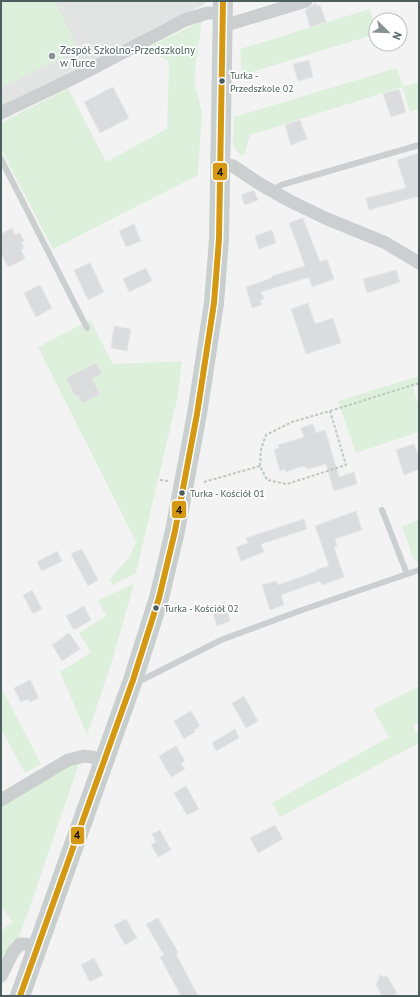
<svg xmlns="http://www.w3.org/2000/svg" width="420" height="997" font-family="'PT Sans',sans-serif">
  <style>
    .education { fill: #e2e3e3 }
    .green { fill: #ddf0db }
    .building { fill: #dbdcdd; stroke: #e5e6e6 }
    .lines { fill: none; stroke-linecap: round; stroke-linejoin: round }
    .path { stroke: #bcc8be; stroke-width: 2; stroke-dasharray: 3 2; stroke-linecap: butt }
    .lane { stroke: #cbcfcf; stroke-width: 6 }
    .street { stroke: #cbcfcf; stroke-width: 13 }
    .primary { stroke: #c9cece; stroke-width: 20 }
    .bus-1-casing { stroke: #fff; stroke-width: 9 }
    .bus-1 { stroke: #d59813; stroke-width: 6 }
    .poi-dot { fill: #869392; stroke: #fff; stroke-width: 1.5 }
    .bus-dot { fill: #4b5f5e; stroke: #fff; stroke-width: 1.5 }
    .labels { text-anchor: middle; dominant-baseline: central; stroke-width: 3.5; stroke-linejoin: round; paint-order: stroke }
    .bus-label { font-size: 10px; fill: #4b5f5e; stroke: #fff; text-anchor: start }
    .poi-label { font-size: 11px; fill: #4b5f5e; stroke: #fff; text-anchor: start }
    .line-badge { stroke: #fff; stroke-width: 1.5 }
    .pale-badge-label { font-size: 11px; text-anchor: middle; font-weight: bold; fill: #111 }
  </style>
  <rect width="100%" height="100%" fill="#f4f3f4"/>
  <path class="education" d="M1 1H205V4L1 109Z"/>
  <path class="green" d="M1 1H55L79 50 1 88Z
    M370 9 376 34 242 75 240 49Z
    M202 21 195 70V85L202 112 198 175 53 249 1 149V123L68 88 106 162 167 129 169 62 147 48Z
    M397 68 403 87 419 82V109L410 112 402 87 250 135 245 154 241 156 233 145 234 117Z
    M90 320 113 364 182 361 178 395 136 573 113 585 110 579 130 556 136 542 38 347Z
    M419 376V385L413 387 419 407V432L356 453 338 401Z
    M419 520V562L413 558 402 526Z
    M134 584 112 661 87 735 60 672 91 652 79 633 106 616 98 600Z
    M419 686V722L413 726 419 737V743L280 817 272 803 389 737 373 709Z
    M1 687 41 764 25 773 1 729Z
    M80 761 19 938C11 941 4 956 1 964V931L13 922 1 906V805L70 764Z"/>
  <path class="building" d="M316 3 317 6 320 5 326 22 310 27 305 10Z
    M309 60 313 77 298 81 293 64Z
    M113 87 129 118 100 133 84 102Z
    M399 89 406 112 391 117 383 94Z
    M300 120 307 139 291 145 285 125Z
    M419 153V196L369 210 366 198 406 188 397 160Z
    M254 190 258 200 245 205 241 195Z
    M303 218 320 262 327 259 334 279 312 287 309 277 261 292 264 299 260 300 262 305 252 308 246 287 272 278V276L305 266 289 223Z
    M134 224 141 241 126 247 119 231Z
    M12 228 15 235 20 233 24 241 21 242 24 248 21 250 25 259 8 267 1 253V234Z
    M272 230 276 243 259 249 255 236Z
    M90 263 104 292 88 300 74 270Z
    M146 268 152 281 129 292 123 279Z
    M396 270 400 282 367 293 363 279Z
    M40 285 52 308 36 317 24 293Z
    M308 303 315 324 333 318 341 343 306 354 291 309Z
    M114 326 131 329 127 351 111 348Z
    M96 363 102 374 92 379 100 394 83 403 78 395 75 396 66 378Z
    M313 424 316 433 325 430 339 477 354 472 357 484 334 491 326 464 309 469 303 466 286 472 285 469 280 471 274 450 279 448 278 445 304 437 301 428Z
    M414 444 419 458V469L404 475 396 450Z
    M356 511 362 530 335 539 337 546 334 547 344 577 322 585 320 581 281 595 284 605 270 610 262 585 276 581 278 585 317 571 316 570 329 566 315 526Z
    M304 519 307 529 261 544 264 552 241 561 236 547 248 543 246 538Z
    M82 549 98 580 88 586 71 554Z
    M57 551 62 561 42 571 37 562Z
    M32 590 42 609 33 614 23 595Z
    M224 602 230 621 217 626 211 607Z
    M84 606 91 620 74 630 66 616Z
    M69 633 80 649 62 661 52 645Z
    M30 680 39 698 30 702 28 699 21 702 14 688Z
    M244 696 258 721 246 728 232 703Z
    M191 711 200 726 194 730 195 732 184 739 174 721Z
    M235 729 239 738 216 751 212 743Z
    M176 746 185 761 181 764 185 769 171 777 159 756Z
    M186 786 199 809 187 815 174 793Z
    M275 825 283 839 258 853 250 838Z
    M160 830 171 850 158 857 151 845 156 842 152 834Z
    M158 918 178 952 176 954 198 996H181L160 957 164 955 146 924Z
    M126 919 137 938 125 945 114 925Z
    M94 958 103 975 90 982 81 965Z
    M380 975 384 977 387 976 397 993 392 996H382L376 985Z"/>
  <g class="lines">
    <path class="path" d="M330 411 419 383
      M160 480 169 481
      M204 482 260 466 267 480 287 484 346 465 330 411 292 422 266 435 261 449 260 466"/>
    <path class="lane" d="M1 159 87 328
      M272 190 281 185 419 145
      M382 510 407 574
      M136 680H142L221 640 302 610 419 570"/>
    <path class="street" d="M223 26 306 1
      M1 113 78 76 185 20 207 13H223
      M221 164 233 166 260 184 288 200 325 218 386 243 419 263
      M1 800 68 760 84 756 92 757 104 761
      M1 976 13 952 20 944 38 945"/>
    <path class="primary" d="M20 996 133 680 159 598 175 531 197 414 214 303 219 239 223 1"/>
    <g class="bus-1-casing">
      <path id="bus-1" d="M20 996 133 680 159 598 175 531 197 414 214 303 219 239 223 1"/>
    </g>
    <use href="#bus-1" class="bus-1"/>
  </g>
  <circle class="poi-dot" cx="52" cy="56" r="4"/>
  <g class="bus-dot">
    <circle cx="222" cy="81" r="3.5"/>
    <circle cx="182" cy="493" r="3.5"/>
    <circle cx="156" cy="608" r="3.5"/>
  </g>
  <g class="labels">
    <g class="bus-label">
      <text x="230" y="75">Turka -<tspan x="230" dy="13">Przedszkole 02</tspan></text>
      <text x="190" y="493">Turka - Kościół 01</text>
      <text x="164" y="608">Turka - Kościół 02</text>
    </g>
    <g class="poi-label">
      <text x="60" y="50">Zespół Szkolno-Przedszkolny<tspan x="60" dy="13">w Turce</tspan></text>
    </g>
  </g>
  <g class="line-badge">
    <rect x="212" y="162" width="16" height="19" rx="4" fill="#d59813"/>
    <rect x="171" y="500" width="16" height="19" rx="4" fill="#d59813"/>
    <rect x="70" y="826" width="15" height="19" rx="4" fill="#d59813"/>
  </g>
  <g class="pale-badge-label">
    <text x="220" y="176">4</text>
    <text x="179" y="514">4</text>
    <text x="77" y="839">4</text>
  </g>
  <rect width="420" height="997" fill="none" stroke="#4b5f5e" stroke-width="4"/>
  <g transform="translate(388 32) rotate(113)"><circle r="19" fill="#ffffff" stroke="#b7bfbf"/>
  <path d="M0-3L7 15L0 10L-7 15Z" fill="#869392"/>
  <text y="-6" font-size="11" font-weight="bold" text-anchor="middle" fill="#4b5f5e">N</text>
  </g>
</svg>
